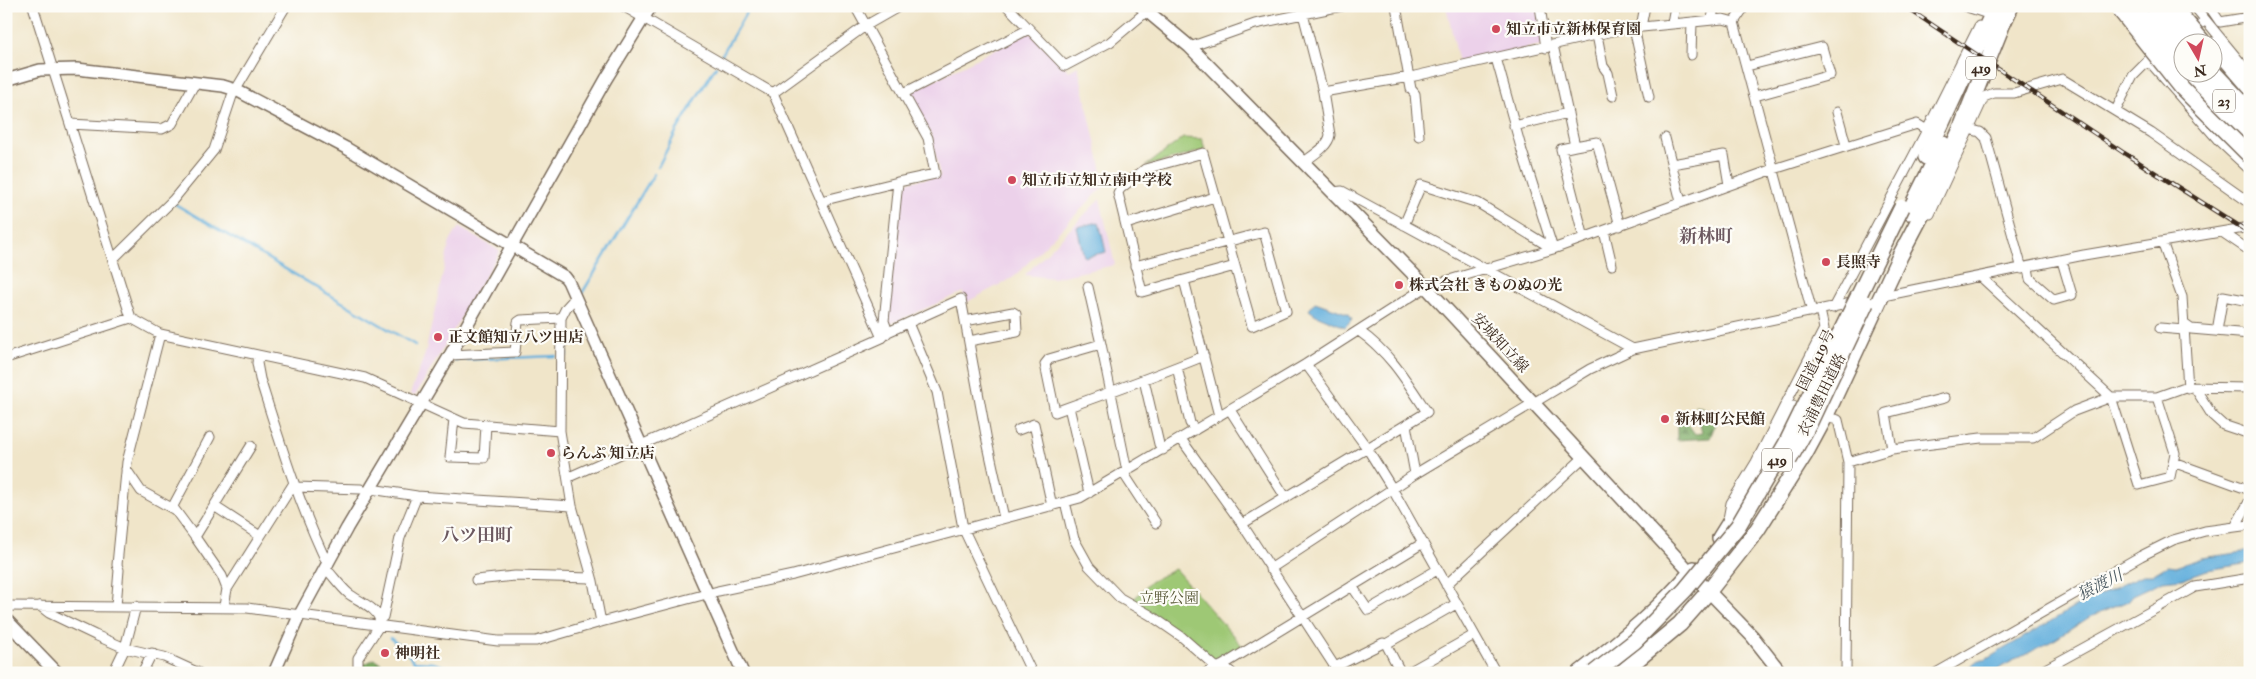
<svg xmlns="http://www.w3.org/2000/svg" width="2256" height="679" font-family="'IM FELL Double Pica','Noto Serif JP',serif">
  <style>
    .built { fill: #ecd1ea }
    .forest { fill: url(#forest-firs); stroke: #5c6b42 }
    .park { fill: #9ec874; stroke: #6c7949 }
    .water { fill: #65b0dd; stroke: #506d7e }
    .lines { fill: none; stroke-linecap: round; stroke-linejoin: round }
    .stream { stroke: #65b0dd; stroke-width: 2.5 }
    .minor-casing { stroke: #7a6b5a; stroke-width: 11 }
    .tertiary-casing { stroke: #7a6b5a; stroke-width: 14 }
    .secondary-casing { stroke: #7a6b5a; stroke-width: 15 }
    .trunk-casing { stroke: #7a6b5a; stroke-width: 18 }
    .minor { stroke: #fff; stroke-width: 9 }
    .tertiary { stroke: #fff; stroke-width: 11 }
    .secondary { stroke: #fff; stroke-width: 12 }
    .trunk { stroke: #fff; stroke-width: 15 }
    .rail-casing { stroke: #3b2a1e; stroke-width: 4.5 }
    .rail { stroke: #fdfcf7; stroke-width: 2.5; stroke-dasharray: 8; stroke-linecap: butt }
    .trunk-bridge-casing { stroke: #7a6b5a; stroke-width: 18; stroke-linecap: butt }
    .trunk-bridge { stroke: #fff; stroke-width: 15 }
    .poi-dot { fill: #d1495b; stroke: #fdfcf7; stroke-width: 2 }
    .labels { text-anchor: middle; dominant-baseline: central; stroke-width: 4.5; stroke-linejoin: round; paint-order: stroke }
    .shield { fill: #fdfcf7; stroke: #75695f; stroke-width: 1 }
    .shield-label { font-size: 14px; font-weight: bold; fill: #3b2a1e }
    .poi-label { font-size: 15px; font-weight: bold; fill: #3b2a1e; stroke: #fdfcf7; text-anchor: start }
    .street-label { font-size: 15px; fill: #3b2a1e; stroke: #fdfcf7 }
    .park-label { font-size: 15px; fill: #595938; stroke: #fdfcf7 }
    .water-label { font-size: 16px; font-style: italic; fill: #4a5961; stroke: #fdfcf7 }
    .quarter-label { font-size: 18px; font-weight: bold; fill: #6c5960; stroke: #fdfcf7 }
  </style>
  <defs>
    <pattern id="forest-firs" width="22" height="20" patternUnits="userSpaceOnUse" patternTransform="scale(1.25)"><rect width="22" height="20" fill="#7eac66"/><path d="M5 1l3.5 6h-7zM16 11l3.5 6h-7z" fill="#688c53"/></pattern>
  </defs>
  <rect width="100%" height="100%" fill="#fdfcf7"/>
  <filter id="ink" filterUnits="userSpaceOnUse"><feTurbulence type="fractalNoise" baseFrequency=".02" numOctaves="2"/><feDisplacementMap in="SourceGraphic" scale="10" xChannelSelector="R" yChannelSelector="G"/><feConvolveMatrix kernelMatrix="1 2 1 2 8 2 1 2 1" color-interpolation-filters="sRGB"/></filter>
  <filter id="wash" filterUnits="userSpaceOnUse"><feTurbulence type="fractalNoise" baseFrequency=".0096" numOctaves="4" result="noise"/><feDisplacementMap in="SourceGraphic" scale="20" xChannelSelector="R" yChannelSelector="G"/><feGaussianBlur stdDeviation="1.12" result="paint"/><feColorMatrix in="noise" values="0 0 0 0 0 0 0 0 0 0 0 0 0 0 0 0 0 1.4 0 .05"/><feComposite in="paint" operator="in"/></filter>
  <g filter="url(#wash)">
    <rect width="100%" height="100%" fill="#f0e5c9"/>
    <path class="built" d="M1446 6H1537L1543 42 1541 45 1459 63Z
      M1029 32 1069 71 1078 66 1105 185 1014 277 965 303 963 292 890 324 887 321 901 187 903 183 940 176 931 135 907 94Z
      M1100 199 1115 265 1053 278 1025 275Z
      M459 227 500 251 415 396 410 394 425 354 450 241Z"/>
    <path class="forest" d="M1695 405 1704 408 1717 420 1710 438 1677 440V424L1687 423 1695 434 1702 433Z
      M375 659 382 664 383 673H362V665Z"/>
    <path class="park" d="M1183 138 1202 139 1205 150 1146 166Z
      M1175 569 1244 648 1217 665 1135 604 1134 599 1150 582Z"/>
    <path class="water" d="M1099 222 1106 252 1084 257 1077 227Z
      M1315 302 1349 314 1352 319 1345 327 1316 315 1309 310Z
      M2250 551V563L2207 570 2182 579 2163 581 2133 595 2128 601 2088 618 2056 639 2003 666 1993 673H1961L1978 660H1985L2073 608 2142 575H2152L2167 566 2175 567 2202 558Z"/>
    <g class="lines">
      <path class="stream" d="M720 58 750 6
        M658 167 677 130 716 66
        M175 204 415 345
        M581 295 654 174
        M566 356V335
        M455 360 556 356
        M390 638 404 649 414 662 433 663 467 673"/>
    </g>
  </g>
  <g filter="url(#ink)">
    <g class="lines">
      <g class="minor-casing">
        <path id="minor" d="M33 6 131 318 160 334 365 378 464 423 560 431 572 506 593 581 601 622
          M623 6 773 93 882 338
          M855 6 928 138 935 174 898 182 884 321 888 332
          M1007 6 1065 66 1110 42 1147 11
          M1301 6 1323 92 1330 135C1328 147 1313 155 1304 162
          M1396 6 1411 89 1415 94 1419 136
          M1540 6 1546 48
          M1964 6 1985 13
          M2194 6 2250 74
          M2209 6 2220 22 2250 17
          M1712 20 1714 6
          M1734 22 1812 312
          M1734 22 1745 6
          M1672 23 1675 6
          M1641 27 1645 6
          M1634 28 1649 97
          M2189 31 2205 21
          M1597 35 1603 66 1608 73 1613 96
          M1553 45 1575 146 1597 142 1620 226
          M1190 47 1255 24 1342 6
          M1691 55 1692 22
          M1496 58 1522 151 1553 249
          M2148 60 2220 142 2250 170
          M1747 66 1822 47 1830 75 1755 96
          M1323 92 1415 76 1622 29 1723 19 1734 22
          M773 93 865 26 900 6
          M904 93 1029 29
          M2116 110 2133 76 2152 57
          M1837 112 1846 145
          M70 124 162 129 172 124 195 83
          M1514 126 1568 113
          M1969 129 1980 132 1986 138 2022 269
          M1665 138 1681 202
          M1575 146 1561 149 1584 238
          M1672 164 1724 155 1729 185
          M1333 192 1342 191 1633 349
          M821 201 898 182
          M1930 214 1984 97 1994 93H2014L2062 79 2151 133 2250 203
          M1126 224 1215 197
          M1404 225 1421 185 1478 203 1553 249
          M1604 231 1612 265
          M2222 232 2250 251
          M2162 242 2182 297 2188 388
          M113 259 173 200 214 150 232 96 286 6
          M1135 266 1264 232 1286 311 1252 326 1235 266
          M2028 268 2030 279 2054 300 2072 295 2062 261
          M1981 277 2111 397 2139 485 2170 477 2175 453 2157 397
          M1184 280 1235 266 1203 153 1145 169 1120 189 1118 193 1142 292 1184 280 1219 416
          M1088 287 1101 344
          M1878 297 2084 255 2250 227
          M1833 308 1927 130 1979 26
          M965 321 1013 312 1016 314 1017 332 969 341
          M908 323 937 392 963 528 1032 673
          M2184 324 2191 329 2250 334
          M2160 328 2184 330
          M2217 331 2223 296 2250 301
          M258 355 257 363 260 379C280 442 299 505 328 565
          M450 355 515 352 518 322 521 320 561 318
          M6 358 131 318
          M1306 364 1367 448 1393 490 1496 673
          M1177 367 1190 423 1195 430
          M1144 380 1159 444 1163 450
          M2195 388 2212 415 2223 425 2250 434
          M1069 407 1089 493
          M1230 410 1286 498
          M1825 417 1838 420 1848 462 1846 673
          M454 419 450 457 484 458 486 425
          M1406 425 1415 474
          M1018 430 1034 424 1052 506
          M560 431 561 318 566 308 575 298
          M1181 439 1242 524 1335 667 1383 643 1386 644 1456 604
          M1892 449 1886 413 1945 398
          M1848 462 1892 449 1981 438H2033L2074 411 2111 397H2157L2185 387 2250 388
          M2173 462 2250 490
          M126 469 141 491 175 510 195 537 222 576 227 589 224 606
          M1127 471 1101 344 1049 359 1045 364 1055 412C1105 394 1155 376 1204 356
          M1124 474 1156 523
          M569 477 882 338 888 332 961 299 987 441 1004 518
          M295 487 361 489
          M371 489 417 496 572 506
          M1065 502 1074 539 1089 566 1120 598 1150 615 1182 637 1217 668
          M214 506 260 536
          M172 508 210 437
          M1728 519 1731 503 1756 462 1824 329 1820 310
          M1242 524 1427 412C1406 380 1390 353 1359 331
          M2235 527 2250 500
          M195 537 251 446
          M1270 569 1415 474 1590 369 1633 349 1856 302
          M330 573C336 580 342 588 349 594 360 602 380 609 380 623
          M476 580 515 576 592 578
          M1446 585 1584 457
          M1352 586 1368 610 1437 570
          M227 589 294 483
          M6 606 247 608 498 641H536L601 622 718 591 793 575 1080 498 1306 364 1426 287 1553 249 1774 169 1917 124 1927 130
          M40 606 49 613 95 635 125 648 164 657 199 673
          M116 606 119 570 117 565 127 462 160 334
          M380 618 383 617 400 538 417 496
          M1386 644 1401 673
          M1223 665 1232 673
          M113 673 125 648 136 606
          M142 673 152 653
          M358 673V658L379 626
          M1206 673 1223 665 1423 543
          M1407 673 1474 635
          M1936 673 2141 556 2173 540 2205 531 2250 525
          M2038 673 2195 587 2250 578"/>
      </g>
      <g class="tertiary-casing">
        <path id="tertiary" d="M6 80 40 70 77 69 223 86 236 90 346 148 565 277 568 281 743 673
          M274 673 299 616 347 528 450 355 606 79 651 6"/>
      </g>
      <g class="secondary-casing">
        <path id="secondary" d="M1141 6 1190 47 1426 287 1691 573 1752 636 1781 673
          M6 620 57 673"/>
      </g>
      <g class="trunk-casing">
        <path id="trunk" d="M1997 36 2011 6
          M2214 45 2250 87
          M2185 72 2250 145
          M2198 72 2250 129
          M2213 72 2250 111
          M1926 157 1996 6
          M1909 212 1943 144
          M1720 538 1750 490 1793 409
          M1580 673C1621 641 1661 608 1694 569
          M1621 673 1680 624 1709 591 1757 530 1805 454 1825 417 1900 256 1921 216 1959 133 2001 28"/>
      </g>
      <use href="#minor" class="minor"/>
      <use href="#tertiary" class="tertiary"/>
      <use href="#secondary" class="secondary"/>
      <use href="#trunk" class="trunk"/>
      <g class="rail-casing">
        <path id="rail" d="M1904 6 2124 153 2250 233"/>
      </g>
      <use href="#rail" class="rail"/>
      <g class="trunk-bridge-casing">
        <path id="trunk-bridge" d="M2134 6 2184 71
          M2160 6 2189 42
          M2173 6 2203 42
          M2120 10 2182 88 2250 156
          M2153 17 2184 55
          M1789 460 1809 424 1866 303
          M1594 673 1635 641 1685 590 1738 526 1786 444 1902 207"/>
      </g>
      <use href="#trunk-bridge" class="trunk-bridge"/>
    </g>
  </g>
  <g class="poi-dot">
    <circle cx="1496" cy="29" r="5"/>
    <circle cx="1012" cy="180" r="5"/>
    <circle cx="1826" cy="262" r="5"/>
    <circle cx="1399" cy="285" r="5"/>
    <circle cx="438" cy="337" r="5"/>
    <circle cx="1665" cy="419" r="5"/>
    <circle cx="551" cy="453" r="5"/>
    <circle cx="385" cy="653" r="5"/>
  </g>
  <g class="labels">
    <g class="shield">
      <rect x="1966" y="56.5" width="30" height="23" rx="4"/>
      <rect x="2213" y="89.5" width="22" height="23" rx="4"/>
      <rect x="1762" y="448.5" width="30" height="23" rx="4"/>
    </g>
    <g class="shield-label">
      <text x="1981" y="68">419</text>
      <text x="2224" y="101">23</text>
      <text x="1777" y="460">419</text>
    </g>
    <g class="poi-label">
      <text x="1506" y="29">知立市立新林保育園</text>
      <text x="1022" y="180">知立市立知立南中学校</text>
      <text x="1836" y="262">長照寺</text>
      <text x="1409" y="285">株式会社 きものぬの光</text>
      <text x="448" y="337">正文館知立八ツ田店</text>
      <text x="1675" y="419">新林町公民館</text>
      <text x="561" y="453">らんぷ 知立店</text>
      <text x="395" y="653">神明社</text>
    </g>
    <g class="street-label">
      <text transform="translate(1500 343) rotate(47)">安城知立線</text>
      <text transform="translate(1816 360) rotate(-64)">国道419号</text>
      <text transform="translate(1822 395) rotate(-64)">衣浦豊田道路</text>
    </g>
    <g class="park-label">
      <text x="1169" y="598">立野公園</text>
    </g>
    <g class="water-label">
      <text transform="translate(2100 585) rotate(-27)">猿渡川</text>
    </g>
    <g class="quarter-label">
      <text x="1706" y="236">新林町</text>
      <text x="477" y="535">八ツ田町</text>
    </g>
  </g>
  <rect width="2256" height="679" fill="none" stroke="#fdfcf7" stroke-width="25"/>
  <g transform="translate(2198 58) rotate(171)"><circle r="24" fill="#fdfcf7" stroke="#afa8a0"/>
  <path d="M0-4L9 19L0 12L-9 19Z" fill="#d1495b"/>
  <text y="-8" font-size="14" font-weight="bold" text-anchor="middle" fill="#3b2a1e">N</text>
  </g>
</svg>
